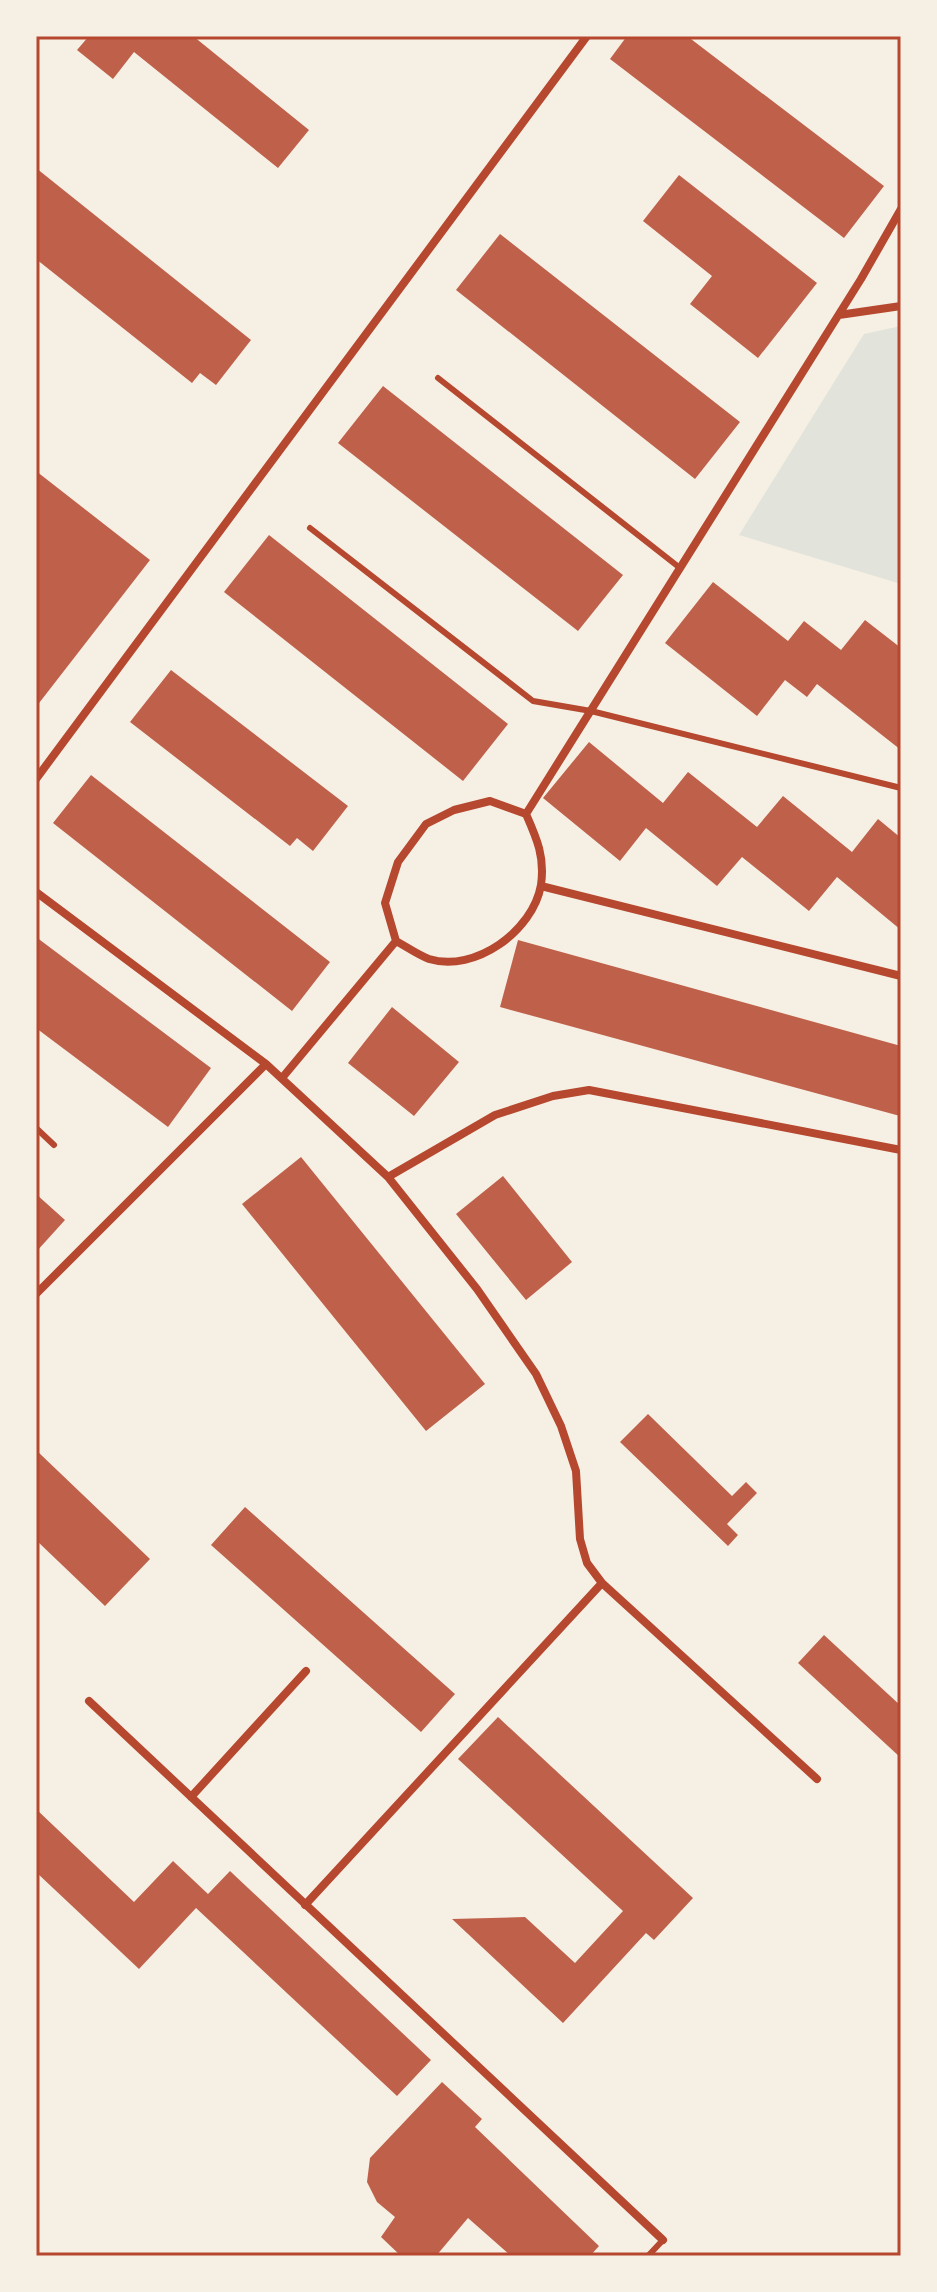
<svg xmlns="http://www.w3.org/2000/svg" width="937" height="2292" font-family="'Archivo Narrow',sans-serif">
  <style>
    .green { fill: #e2e4dc }
    .building { fill: #bf614a }
    .lines { fill: none; stroke-linecap: round; stroke-linejoin: round }
    .service { stroke: #b5482f; stroke-width: 6 }
    .minor { stroke: #b5482f; stroke-width: 8 }
    .neatline { fill: none; stroke: #b5482f; stroke-width: 3 }
  </style>
  <rect width="100%" height="100%" fill="#f6efe4"/>
  <path class="green" d="M901 326V584L739 535 864 334Z"/>
  <path class="building" d="M89 36H193L309 130 278 168 134 52 113 79 77 50Z
    M627 36H687L884 186 844 238 610 59Z
    M36 168 251 340 216 385 200 373 192 383 36 259Z
    M679 175 817 283 758 358 690 304 712 276 643 221Z
    M500 234 740 422 695 479 456 290Z
    M383 386 623 575 578 631 338 443Z
    M36 471 150 560 36 707Z
    M269 535 508 724 463 781 224 592Z
    M713 582 788 641 804 621 841 650 865 620 901 648V750L817 684 807 697 785 680 757 716 665 643Z
    M171 670 348 806 313 851 297 838 290 846 130 722Z
    M589 742 663 803 688 772 757 827 783 796 852 852 878 819 901 838V930L837 877 809 911 742 857 717 886 646 828 620 861 543 798Z
    M91 775 330 962 292 1011 53 823Z
    M36 937 211 1068 168 1127 36 1028Z
    M518 940 901 1046 900 1116 500 1007Z
    M392 1007 459 1062 414 1116 348 1063Z
    M301 1157 485 1384 426 1431 242 1204Z
    M503 1176 572 1262 526 1300 456 1214Z
    M36 1194 65 1220 36 1252Z
    M648 1414 732 1496 746 1482 757 1493 727 1524 738 1535 728 1546 620 1442Z
    M36 1450 150 1559 105 1606 36 1540Z
    M245 1507 455 1694 421 1732 211 1545Z
    M824 1635 901 1706V1758L798 1663Z
    M498 1717 693 1898 654 1940 646 1933 563 2023 452 1919 525 1917 575 1963 623 1911 458 1759Z
    M36 1809 134 1902 173 1861 208 1894 230 1871 431 2060 397 2096 196 1908 139 1969 36 1872Z
    M442 2082 482 2119 475 2127 599 2246 590 2256H511L468 2218 436 2256H401L381 2237 395 2217 377 2202 367 2182 370 2158Z"/>
  <g class="lines">
    <path class="service" d="M438 378 680 568
      M310 528 533 701 591 711 901 788
      M36 1128 54 1145
      M648 2256 663 2240"/>
    <path class="minor" d="M839 315 901 306
      M36 779 587 36
      M526 814 861 279 901 209
      M541 886 901 976
      M36 892 266 1064 388 1177 477 1289 536 1374 561 1426 576 1471 580 1539 587 1563 602 1583 817 1779
      M282 1078 396 941C407 947 418 955 429 959 475 973 533 931 541 885 545 857 537 839 526 814L490 801 454 810 426 824 398 862 385 903 396 941
      M388 1177 495 1115 553 1096 589 1090 901 1150
      M36 1294 266 1064
      M89 1701 663 2240
      M191 1797 306 1671
      M305 1905 602 1583"/>
  </g>
  <rect width="937" height="2292" fill="none" stroke="#f6efe4" stroke-width="76"/>
  <rect x="38" y="38" width="861" height="2216" class="neatline"/>
</svg>
